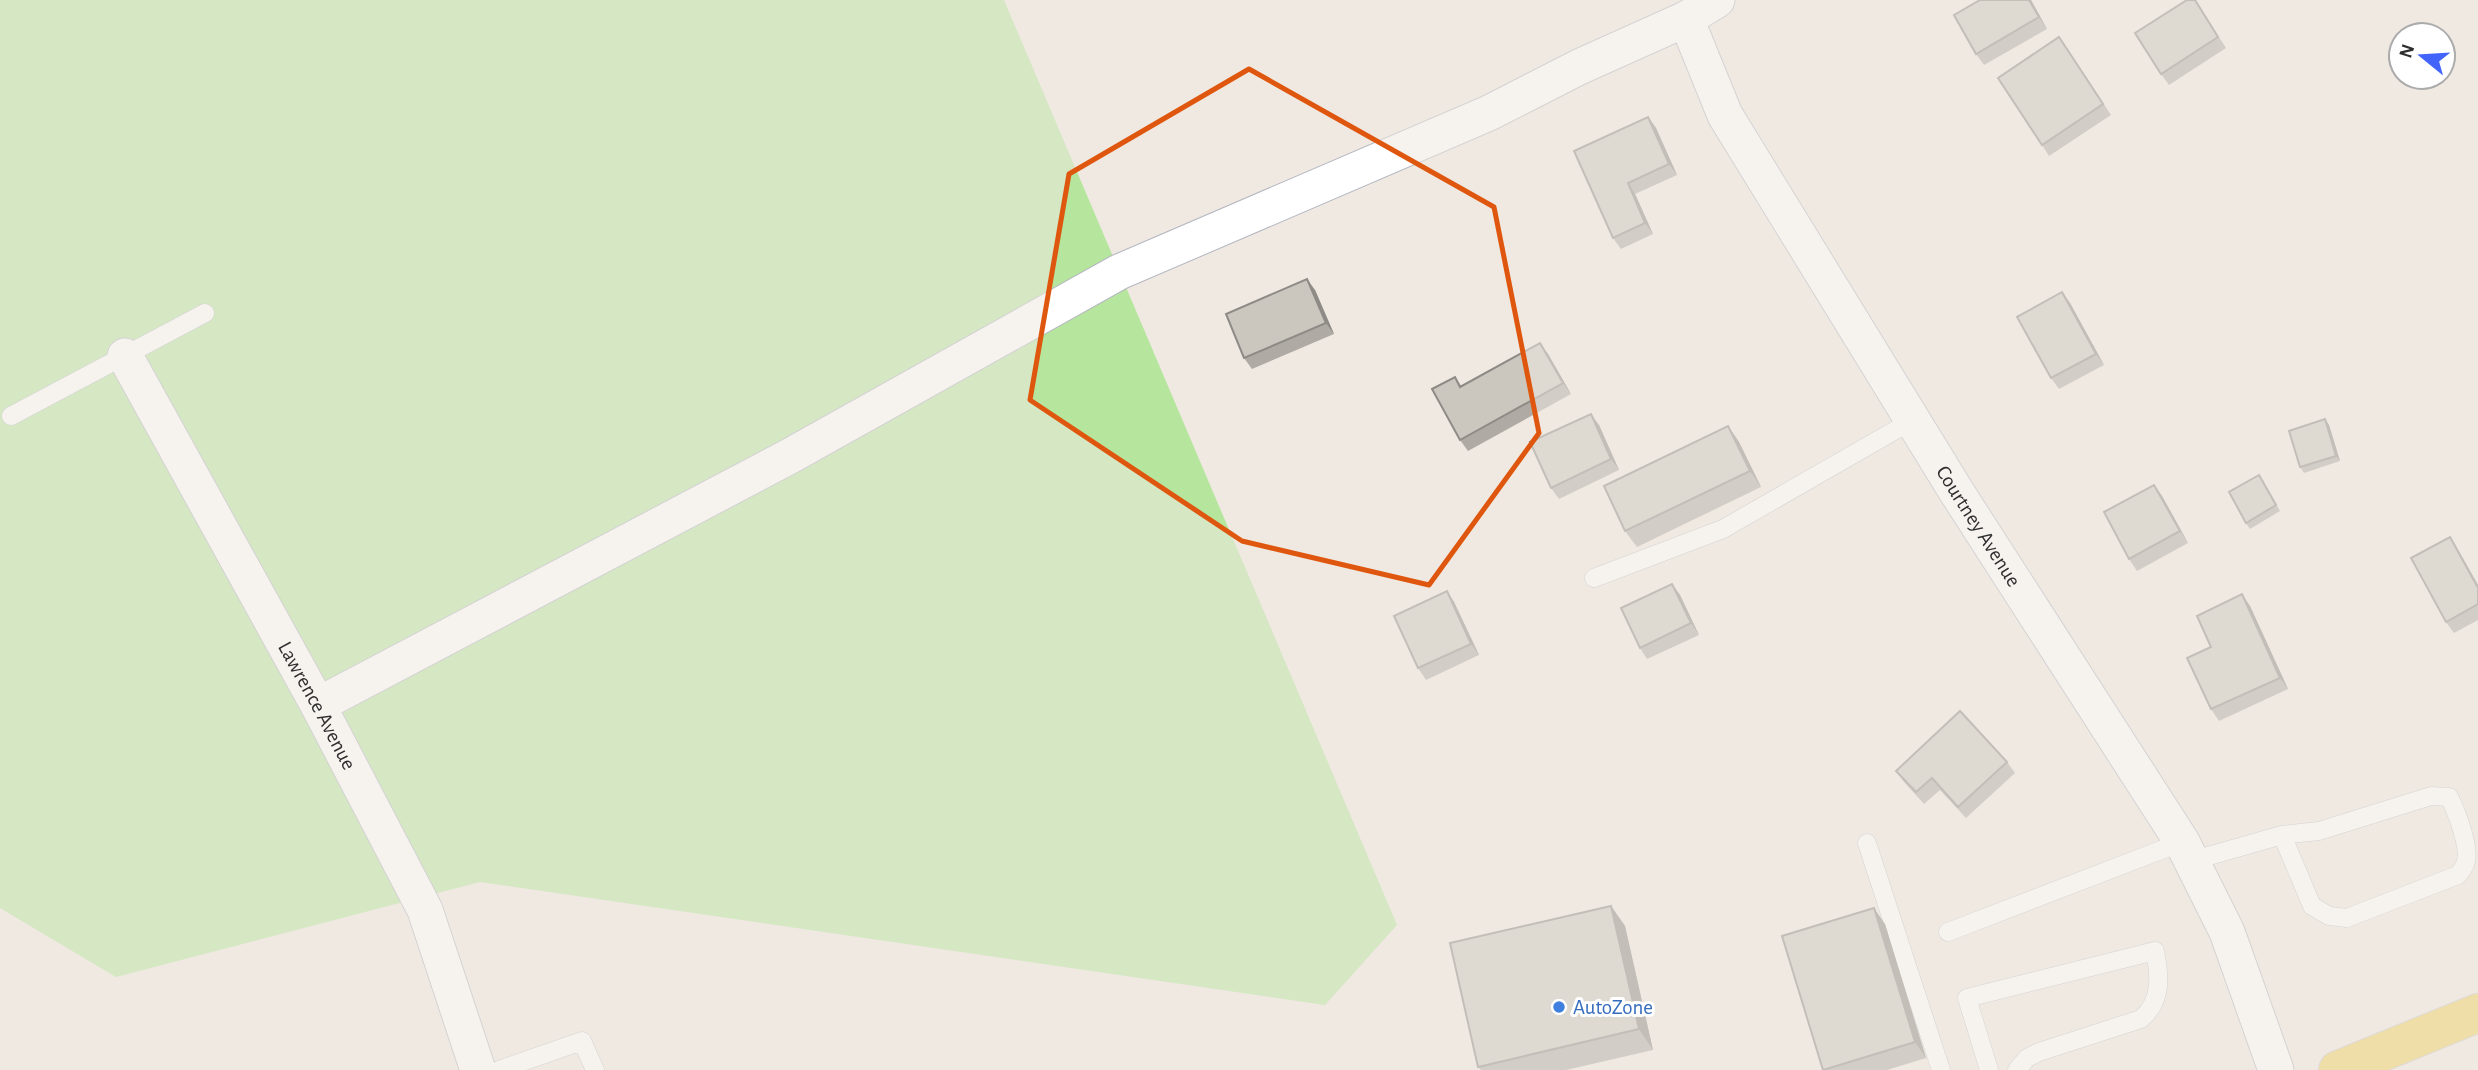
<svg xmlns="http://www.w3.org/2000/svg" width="2478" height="1070" font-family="'Alegreya Sans',sans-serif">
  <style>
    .green { fill: #b6e59e }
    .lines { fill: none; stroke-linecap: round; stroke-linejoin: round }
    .lane-casing { stroke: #b4b7c1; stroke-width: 19 }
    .street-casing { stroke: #b4b7c1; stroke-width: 37 }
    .primary-casing { stroke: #c9c9c9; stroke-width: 40 }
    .lane { stroke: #fff; stroke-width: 18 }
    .street { stroke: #fff; stroke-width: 35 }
    .primary { stroke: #f2d163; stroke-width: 38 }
    .wall { fill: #afaba4 }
    .shaded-wall { fill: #8e8b86 }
    .building { fill: #cbc7bf; stroke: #8e8b86; stroke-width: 2 }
    .marked { fill: none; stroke: #df570e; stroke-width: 5; stroke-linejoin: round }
    .shop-dot { fill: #3f7fe0; stroke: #fff; stroke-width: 2.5 }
    .labels { text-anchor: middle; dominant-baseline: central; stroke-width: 6; stroke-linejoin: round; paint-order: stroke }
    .street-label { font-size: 21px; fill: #2e2e2e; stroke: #fff }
    .shop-label { font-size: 21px; fill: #366cbe; stroke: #fff; text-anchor: start }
  </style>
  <rect width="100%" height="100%" fill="#efe9e1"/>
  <path class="green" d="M0 0H1004L1397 925 1325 1005 480 882 116 977 0 908Z"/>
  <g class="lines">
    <g class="lane-casing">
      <path id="lane" d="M11 416 205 313
        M1594 578 1723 529 1913 420
        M1867 843 1941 1070
        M2191 861 2282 835 2319 831 2431 796 2449 797C2456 810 2470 847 2466 861 2465 867 2461 871 2458 875L2347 918 2329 916 2312 906 2282 835
        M1948 932 2182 842
        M499 1070 582 1041 595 1070
        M1989 1070 1967 998 2155 951C2160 977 2162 1001 2141 1019L2039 1052 2027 1058 2017 1070"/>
    </g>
    <g class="street-casing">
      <g id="street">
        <path id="s1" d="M1717 0 1686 19 1725 115 1956 491 2182 842 2227 932 2276 1070"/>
        <path id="s2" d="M125 356 318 705 425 910 478 1070"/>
        <path d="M318 705 790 456 1119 272 1489 113 1579 67 1686 19"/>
      </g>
    </g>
    <g class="primary-casing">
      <path id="primary" d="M2338 1070 2478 1013"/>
    </g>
    <use href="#lane" class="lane"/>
    <use href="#street" class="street"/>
    <use href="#primary" class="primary"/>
  </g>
  <path class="wall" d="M1980 0H2031L2047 29 1984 65 1976 54Z
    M2195 0 2226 48 2169 85 2161 74Z
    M2067 48 2111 115 2049 156 2042 145Z
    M1648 117 1656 128 1677 175 1635 194 1653 234 1621 249 1613 238 1574 151Z
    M1315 290 1334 334 1252 369 1244 358Z
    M2062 292 2070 303 2104 365 2059 389 2051 378Z
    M1548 354 1571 394 1468 451 1460 440 1455 377 1462 387Z
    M2325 419 2329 425 2340 461 2304 473 2300 467Z
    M1599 425 1619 470 1559 499 1551 488Z
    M1728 426 1739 442 1761 487 1637 547 1625 531Z
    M2259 475 2280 511 2250 529 2246 523Z
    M2154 485 2162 496 2188 543 2137 571 2129 559Z
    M2450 537 2457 548 2478 585V620L2454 633 2446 622Z
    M1672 584 1680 595 1699 635 1647 659 1640 648Z
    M1447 591 1454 602 1479 655 1426 680 1418 668Z
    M2250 606 2288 689 2219 721 2211 709V647Z
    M2007 762 2015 773 1966 818 1940 790 1924 804 1904 782 1896 771Z
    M1611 906 1625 926 1653 1050 1566 1070H1481L1478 1067Z
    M1885 924 1926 1058 1887 1070H1823Z"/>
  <path class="shaded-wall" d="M2029 0H2031L2047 29 2039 17Z
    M1648 117 1656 128 1677 175 1669 164Z
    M1628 183 1635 194 1653 234 1645 223Z
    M1307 279 1315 290 1334 334 1326 323Z
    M2062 292 2070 303 2104 365 2096 354Z
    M1540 343 1548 354 1571 394 1563 383Z
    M1591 414 1599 425 1619 470 1611 459Z
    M2325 419 2329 425 2340 461 2336 456Z
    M1728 426 1739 442 1761 487 1750 471Z
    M2154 485 2162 496 2188 543 2180 531Z
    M2450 537 2457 548 2478 585V588Z
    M1672 584 1680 595 1699 635 1691 623Z
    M1447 591 1454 602 1479 655 1471 644Z
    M2242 594 2250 606 2288 689 2280 678Z
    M1611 906 1625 926 1653 1050 1639 1029Z
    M1874 908 1885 924 1926 1058 1915 1042Z"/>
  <path class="building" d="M1980 0H2029L2039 17 1976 54 1954 15Z
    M2187 0H2195L2218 37 2161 74 2135 33Z
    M2059 37 2103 104 2042 145 1998 78Z
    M1648 117 1669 164 1628 183 1645 223 1613 238 1574 151Z
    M1307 279 1326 323 1244 358 1226 314Z
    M2062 292 2096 354 2051 378 2017 317Z
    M1540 343 1563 383 1460 440 1432 389 1455 377 1460 387Z
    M1591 414 1611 459 1551 488 1530 442Z
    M2325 419 2336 456 2300 467 2289 431Z
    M1728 426 1750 471 1625 531 1604 486Z
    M2259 475 2276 505 2246 523 2229 492Z
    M2154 485 2180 531 2129 559 2104 512Z
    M2450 537 2478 588V604L2446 622 2411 558Z
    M1672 584 1691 623 1640 648 1621 608Z
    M1447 591 1471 644 1418 668 1394 616Z
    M2242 594 2280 678 2211 709 2187 658 2211 647 2197 616Z
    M1960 711 2007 762 1958 807 1932 778 1916 792 1896 771Z
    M1611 906 1639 1029 1478 1067 1450 943Z
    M1874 908 1915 1042 1823 1070 1782 936Z"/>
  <path d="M0 0H2478V1070H0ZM1249 69 1494 207 1539 433 1429 585 1242 541 1030 400 1069 174Z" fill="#efe9e1" fill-opacity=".55" fill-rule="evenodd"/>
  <path class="marked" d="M1249 69 1494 207 1539 433 1429 585 1242 541 1030 400 1069 174Z"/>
  <circle class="shop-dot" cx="1559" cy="1007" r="7"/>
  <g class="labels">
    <g class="street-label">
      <text stroke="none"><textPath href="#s1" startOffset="623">Courtney Avenue</textPath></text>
      <text stroke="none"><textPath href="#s2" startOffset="399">Lawrence Avenue</textPath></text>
    </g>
    <g class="shop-label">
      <text x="1573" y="1007">AutoZone</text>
    </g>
  </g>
  <g transform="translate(2422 56) rotate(288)"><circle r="33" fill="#ffffff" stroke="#ababab" stroke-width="2"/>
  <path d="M0-5L12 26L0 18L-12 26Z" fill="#4264fb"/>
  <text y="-10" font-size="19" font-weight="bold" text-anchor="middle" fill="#2e2e2e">N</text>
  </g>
</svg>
